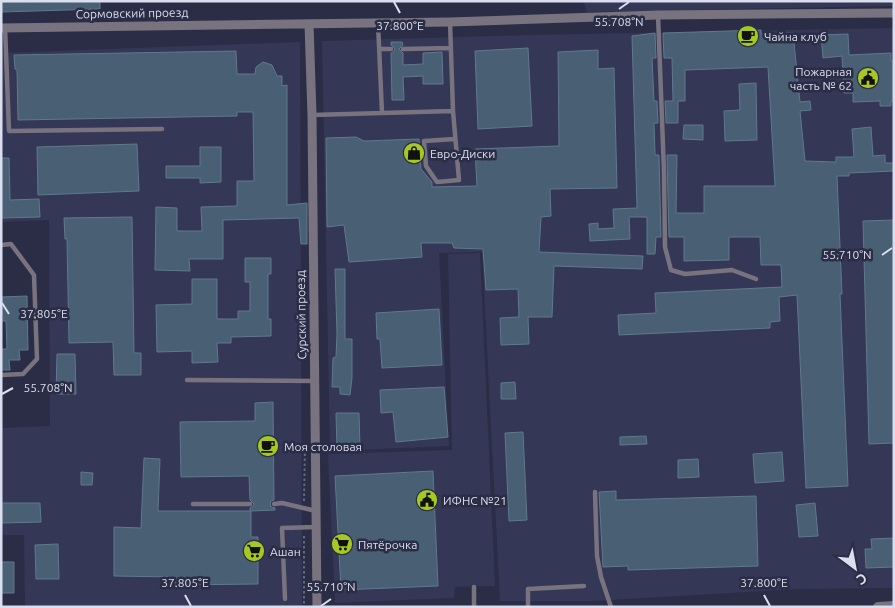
<svg xmlns="http://www.w3.org/2000/svg" width="895" height="608" font-family="Ubuntu,sans-serif">
  <style>
    .built { fill: #343756 }
    .building { fill: #485f74; stroke: #61788e }
    .lines { fill: none; stroke-linecap: round; stroke-linejoin: round }
    .path { stroke: #65677d; stroke-width: 2; stroke-dasharray: 2.5 2.5; stroke-linecap: butt }
    .service { stroke: #79737f; stroke-width: 4.5 }
    .minor { stroke: #79737f; stroke-width: 9 }
    .tertiary { stroke: #79737f; stroke-width: 10 }
    .ticks { fill: none; stroke: #dbdeee; stroke-width: 2 }
    .labels { text-anchor: middle; dominant-baseline: central; stroke-width: 5; stroke-linejoin: round; paint-order: stroke }
    .street-label { font-size: 12px; fill: #dbdeee; stroke: #2b2d46 }
    .poi-label { font-size: 12px; fill: #dbdeee; stroke: #2b2d46; text-anchor: start }
    .ticks-label { font-size: 12px; text-anchor: middle; fill: #dbdeee; stroke: #2b2d46; stroke-width: 5; stroke-linejoin: round; paint-order: stroke }
  </style>
  <rect width="100%" height="100%" fill="#2b2d46"/>
  <path class="built" d="M583 1H894V6L587 12Z
    M894 28V588L798 589 593 601H500L482 252 439 253 449 446 330 451 322 41 531 35Z
    M300 42 302 607H25L24 535H1V428L50 426 49 220 1 222V53Z
    M480 253 495 586 455 587 454 598 335 603 328 454 452 450 448 254Z"/>
  <path class="building" d="M100 1V9L1 12V2Z
    M761 30V34L793 33 800 102 810 101 811 110 800 111 805 161 836 162V157H854L852 129 871 127 873 156 885 155V163H894V171L849 173V176H837L842 294H840L848 486 806 488 797 295 779 297 780 321 770 322V328L619 335 618 315 656 313 655 293 782 287 781 265H761L760 237H729V260L684 261V237H669L667 155H677L676 213H704V186H775L768 67 685 70V101H678V123H666L665 101H673L672 58H664L663 33Z
    M655 33 656 58H652L654 101H657L658 123H654L655 155H659L661 237H656L655 254H647V217H629L630 239 590 241 589 224 598 223V229L614 228 613 209 637 208 632 36Z
    M848 34 849 55 891 53V61H894V101H891V106H880V101L853 102V93H844L842 56 823 58 821 35Z
    M391 42H402L403 45 399 49 403 53V65L423 64V53L442 52 443 84H423V76L403 77 404 100H392L391 53 394 51 395 49 391 45Z
    M528 48 532 126 478 129 475 51Z
    M598 50V69L614 68 617 188 550 189 551 216 541 217 539 252 643 256 642 269 554 266 552 317H528L529 344 501 345 500 318 519 317 518 289 486 290 483 249 454 248 452 243H421L422 257 349 262 344 225 327 227 326 138 356 137 364 141 419 139 421 169 432 182V187L477 186 475 149 559 146 558 52Z
    M236 51 237 74H255L256 67 263 62 272 65 277 76H282V86L287 85V205L307 203V244H301L299 218 223 220V259H189L190 271 155 270 156 207 177 208V231H202L201 207 237 206V181H254L253 112H237V116L18 120 17 70 15 69 14 55Z
    M756 83 757 140 725 141 724 111 740 110 739 84Z
    M684 125H703V140L683 139Z
    M137 144 139 191 38 195 37 147Z
    M200 147H221V182L200 183V178H166V166H200Z
    M1 158H9L10 200 39 199 40 217 1 218Z
    M132 217 134 353H141V375H114L113 342 69 343 67 239H65L64 218Z
    M894 220V443L869 444 863 221Z
    M245 258H271V274H268V319H271V336L231 337V343H217L218 362 192 363V351L157 352 156 305 192 304V279H217V319H238V311H250V282H245Z
    M335 269H345V339H352V378L350 395 340 394V387H332L333 358 336 357 337 334Z
    M27 296 28 350H19L20 360H9L10 370H1V349H7L6 321H1V297Z
    M439 309 442 365 382 368 380 339H377L376 313Z
    M57 354H75L76 394H56Z
    M515 382 516 399H501V383Z
    M444 387 448 437 396 442 393 412 381 413 380 390Z
    M273 402 274 500 271 501 270 504 271 507 275 508V510L251 511V537H258V584L175 585V577L114 576V527L141 528 144 458 160 459 158 511H250V508L253 506 254 504 250 500 249 476 181 477 180 422 255 421V403Z
    M336 413H359L360 448 337 449Z
    M523 432 527 520 509 521 505 433Z
    M646 436 647 444 620 445V437Z
    M782 452 784 481 755 483 753 454Z
    M698 459 699 477 678 478V460Z
    M433 471 438 586 341 590 335 476Z
    M81 472 93 473 92 485H81Z
    M616 491V500L756 496 758 566 628 570V566L603 567 599 492Z
    M1 503H40L41 522 1 523Z
    M815 503 818 536 799 537 796 505Z
    M894 538V567L866 568 865 549H872L871 539Z
    M58 544 59 579H36L35 545Z
    M1 562H14V593H1Z"/>
  <g class="lines">
    <path class="path" d="M304 501 305 446
      M304 536V607"/>
    <path class="service" d="M658 15 664 172 665 247 671 270 685 274 732 270 756 279
      M378 23 382 113
      M5 27 9 131 162 129
      M379 49H391
      M403 49 451 48
      M453 111 459 180 437 182 426 166 424 141 455 139
      M312 115 453 111 450 22
      M1 245 11 244 34 275 37 359 23 374 1 375
      M187 380 315 381
      M595 492 597 556 601 577 611 607
      M193 504H250
      M274 504 282 503 316 511
      M474 587V607
      M285 599 282 528 316 527
      M528 607V589L584 586"/>
    <path class="minor" d="M309 24 312 115 317 607
      M1 28 450 22 658 15 894 13"/>
    <path class="tertiary" d="M878 607 894 606"/>
  </g>
  <path class="ticks" d="M394 2 400 13M619 9 629 2M882 255 892 248M2 303 9 314M2 394 13 388M185 595 191 606M764 595 770 606M321 606 331 599"/>
  <defs>
    <g id="cafe-disc" transform="scale(1.125)"><circle r="9.5" fill="#a5c823" stroke="#2b2d46"/><path d="M-5.5-4.5H6V0H3Q3 3.5 0 3.5H-2.5Q-5.5 3.5-5.5 0ZM3-3.2v2h1.7v-2ZM-6 4.5H4V6H-6Z" fill="#111"/></g>
    <g id="civic-disc" transform="scale(1.125)"><circle r="9.5" fill="#a5c823" stroke="#2b2d46"/><path d="M-.6-6.5H3V-4.5H.6V-3L4-1V1h2V6H-6V1h2V-1L-.6-3ZM-1.2 2.5V6h2.4V2.5Z" fill="#111"/></g>
    <g id="shop-disc" transform="scale(1.125)"><circle r="9.5" fill="#a5c823" stroke="#2b2d46"/><path d="M-5-2.5h2.3a2.7 3.5 0 0 1 5.4 0H5L5.5 6h-11ZM-1.5-2.5h3a1.5 2.3 0 0 0-3 0Z" fill="#111"/></g>
    <g id="supermarket-disc" transform="scale(1.125)"><circle r="9.5" fill="#a5c823" stroke="#2b2d46"/><path d="M-6-5.5h2.5l.6 2H6L4.5 2H-2.5L-4.4-4H-6ZM-1.5 3.2a1.3 1.3 0 1 0 .1 0ZM3 3.2a1.3 1.3 0 1 0 .1 0Z" fill="#111"/></g>
  </defs>
  <g fill-rule="evenodd">
    <use href="#cafe-disc" x="748" y="36"/>
    <use href="#civic-disc" x="868" y="78"/>
    <use href="#shop-disc" x="414" y="153"/>
    <use href="#cafe-disc" x="268" y="446"/>
    <use href="#civic-disc" x="427" y="500"/>
    <use href="#supermarket-disc" x="342" y="544"/>
    <use href="#supermarket-disc" x="254" y="551"/>
  </g>
  <g class="labels">
    <g class="street-label">
      <text transform="translate(132 13) rotate(-1)">Сормовский проезд</text>
      <text transform="translate(301 315) rotate(-91)">Сурский проезд</text>
    </g>
    <g class="poi-label">
      <text x="764" y="36">Чайна клуб</text>
      <text x="852" y="71" text-anchor="end">Пожарная<tspan x="852" dy="14">часть № 62</tspan></text>
      <text x="430" y="153">Евро-Диски</text>
      <text x="284" y="446">Моя столовая</text>
      <text x="443" y="500">ИФНС №21</text>
      <text x="358" y="544">Пятёрочка</text>
      <text x="270" y="551">Ашан</text>
    </g>
  </g>
  <g class="ticks-label">
    <text x="619" y="26">55.708°N</text>
    <text x="400" y="30">37.800°E</text>
    <text x="847" y="259">55.710°N</text>
    <text x="44" y="318">37.805°E</text>
    <text x="48" y="392">55.708°N</text>
    <text x="185" y="587">37.805°E</text>
    <text x="764" y="587">37.800°E</text>
    <text x="331" y="591">55.710°N</text>
  </g>
  <rect width="895" height="608" fill="none" stroke="#dbdeee" stroke-width="5"/>
  <g transform="translate(855 568) rotate(148)" stroke="#2b2d46" stroke-width="4" paint-order="stroke">
  <path d="M0-4L9 19L0 12L-9 19Z" fill="#dbdeee"/>
  <text y="-8" font-size="14" font-weight="bold" text-anchor="middle" fill="#dbdeee">С</text>
  </g>
</svg>
